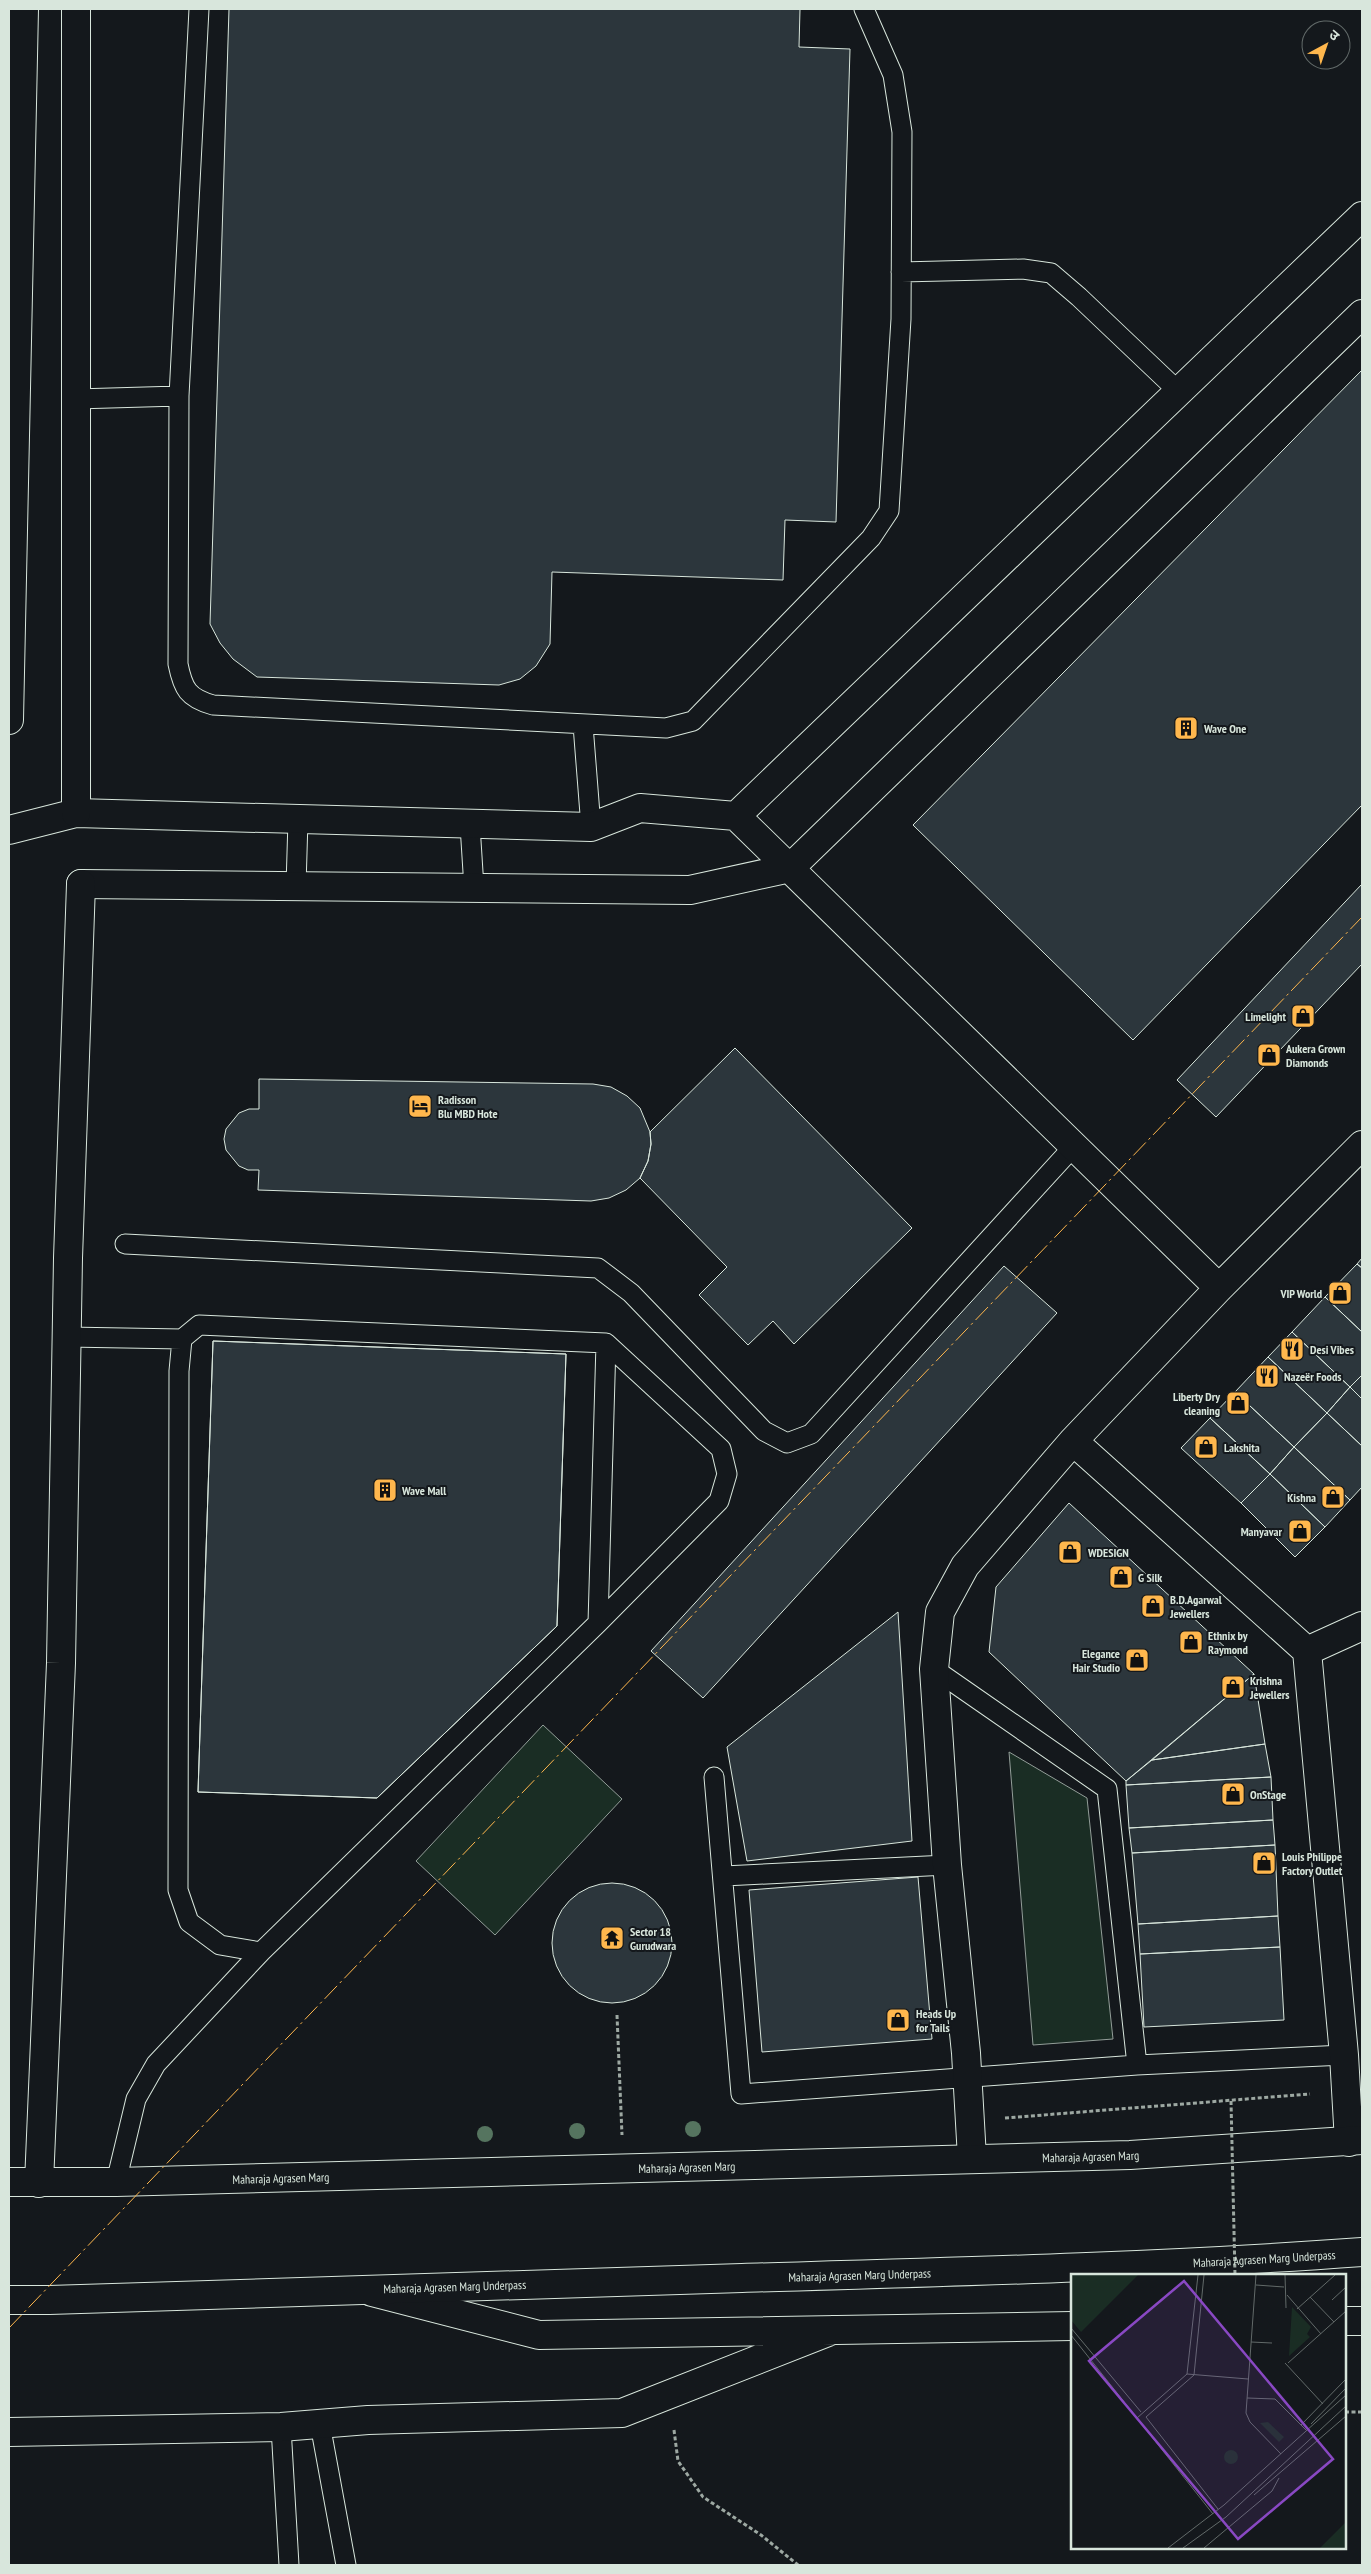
<svg xmlns="http://www.w3.org/2000/svg" width="1371" height="2574" font-family="'PT Sans Narrow','Noto Sans Devanagari',sans-serif">
  <style>
    .green { fill: #1a2d24; stroke: #939e99 }
    .building { fill: #2c363c; stroke: #d8e6dc }
    .lines { fill: none; stroke-linecap: round; stroke-linejoin: round }
    .lane-casing { stroke: #d8e6dc; stroke-width: 21 }
    .street-casing { stroke: #d8e6dc; stroke-width: 30 }
    .secondary-casing { stroke: #d8e6dc; stroke-width: 30 }
    .primary-casing { stroke: #d8e6dc; stroke-width: 30 }
    .path { stroke: #9da8a2; stroke-width: 3; stroke-dasharray: 4 2.5; stroke-linecap: butt }
    .lane { stroke: #14181c; stroke-width: 19 }
    .street { stroke: #14181c; stroke-width: 28 }
    .secondary { stroke: #14181c; stroke-width: 28 }
    .primary { stroke: #14181c; stroke-width: 28 }
    .path-bridge { stroke: #9da8a2; stroke-width: 3; stroke-dasharray: 4 2.5; stroke-linecap: butt }
    .power { stroke: #ffb74d; stroke-width: 1; stroke-dasharray: 18 4 2.5 4; stroke-linecap: butt }
    .tree { fill: #55745f }
    .labels { text-anchor: middle; dominant-baseline: central; stroke-width: 4; stroke-linejoin: round; paint-order: stroke }
    .poi-label { font-size: 12px; font-weight: bold; fill: #d8e6dc; stroke: #14181c; text-anchor: start }
    .street-label { font-size: 12px; fill: #d8e6dc; stroke: #14181c }
    .inset-road { fill: none; stroke: #626a69; stroke-width: 1 }
    .view { fill: #8948c3; fill-opacity: 0.15; stroke: #8948c3; stroke-width: 2.5 }
    .inset-edge { fill: none; stroke: #d8e6dc; stroke-width: 2.5 }
  </style>
  <rect width="100%" height="100%" fill="#14181c"/>
  <path class="green" d="M543 1725 622 1799 495 1935 416 1861Z
    M1009 1752 1087 1798 1113 2039 1033 2045Z"/>
  <path class="building" d="M229 9H800L799 47 850 49 836 522 785 520 783 580 552 572 550 644 536 666 520 679 499 685 257 677 233 659 220 643 210 624Z
    M1362 370V805L1133 1040 913 825Z
    M1362 884V964L1216 1117 1177 1080Z
    M735 1048 912 1228 794 1344 773 1321 748 1345 699 1295 727 1267 640 1178 648 1161 651 1144 650 1132Z
    M259 1079 593 1084 611 1087 627 1096 640 1108 650 1132 651 1144 648 1161 640 1178 626 1190 609 1198 591 1201 258 1190 259 1170H248L239 1166 226 1150 224 1139 226 1129 239 1113 249 1109H259Z
    M1362 1258V1268L1357 1264Z
    M1357 1264 1362 1268V1332L1325 1297Z
    M1004 1266 1057 1313 703 1698 651 1651Z
    M1325 1297 1362 1332V1375L1350 1387 1292 1332Z
    M1292 1332 1350 1387 1327 1413 1268 1357Z
    M213 1341 566 1354 557 1626 377 1798 198 1792Z
    M213 1341 566 1354 557 1626 377 1798 198 1792Z
    M1268 1357 1327 1413 1294 1447 1235 1392Z
    M1362 1375V1399L1350 1387Z
    M1350 1387 1362 1399V1446L1327 1413Z
    M1235 1392 1294 1447 1270 1474 1210 1418Z
    M1327 1413 1362 1446V1487L1350 1500 1294 1447Z
    M1210 1418 1270 1474 1241 1503 1181 1448Z
    M1294 1447 1350 1500 1325 1527 1270 1474Z
    M1270 1474 1325 1527 1295 1557 1241 1503Z
    M1069 1503 1254 1674 1126 1781 989 1652 996 1587Z
    M898 1612 912 1841 747 1861 727 1747Z
    M1254 1674 1265 1744 1152 1760Z
    M1265 1744 1271 1777 1126 1785V1781L1152 1760Z
    M1271 1777 1273 1820 1129 1828 1126 1785Z
    M1273 1820 1275 1845 1132 1853 1129 1828Z
    M1275 1845 1278 1916 1138 1924 1132 1853Z
    M918 1877 932 2039 762 2052 749 1890Z
    M552 1943a60 60 0 1 1 120 0a60 60 0 1 1-120 0Z
    M1278 1916 1280 1947 1140 1954 1138 1924Z
    M1280 1947 1284 2020 1144 2027 1140 1954Z"/>
  <g class="lines">
    <g class="lane-casing">
      <path id="lane" d="M199 9 179 396 178 664C183 689 188 698 213 705L666 728 693 721 871 538 889 511 901 319 902 132 893 75 864 9
        M901 272 1023 269 1051 273 1079 297 1178 391
        M76 399 179 396
        M583 725 591 827
        M470 825 474 888
        M296 886 298 820
        M125 1244 598 1268 631 1293 764 1431 787 1443 811 1434 1074 1146
        M199 1325 606 1343 721 1449 727 1474 719 1501 598 1623 261 1952 220 1945 189 1922 178 1890 179 1371 182 1339Z
        M67 1337 182 1339
        M598 1623 606 1343
        M934 1669 1107 1789 1137 2065
        M714 1777 741 2094 1137 2065 1344 2055
        M724 1876 947 1865
        M116 2182 136 2099 156 2064 261 1952
        M320 2424 346 2565
        M281 2427 289 2565"/>
    </g>
    <g class="street-casing">
      <path id="street" d="M736 816 1362 216
        M9 830 76 813 591 827 640 808 736 816 1219 1288
        M81 884 690 890 790 868 1362 314
        M1073 1441 1307 1651 1344 2055 1349 2142
        M1307 1651 1362 1626
        M972 2158 966 2053 947 1865 934 1669 940 1612 965 1566 1073 1441 1219 1288 1362 1145"/>
    </g>
    <g class="secondary-casing">
      <path id="secondary" d="M9 720 24 9
        M76 813V9
        M39 2183 61 1663 68 1258 81 884
        M372 2292 539 2335 1072 2326
        M1345 2321H1362
        M9 2432 281 2427 368 2420 622 2413 833 2330"/>
    </g>
    <g class="primary-casing">
      <g id="primary">
        <path id="s1" d="M9 2182H116L1130 2155 1362 2140"/>
        <path id="s2" d="M9 2300H49C280 2291 511 2284 742 2278 949 2272 1156 2267 1362 2252"/>
      </g>
    </g>
    <path class="path" d="M617 2015 622 2135
      M1005 2118 1310 2094
      M1345 2412H1362
      M674 2430 678 2461 703 2497 761 2535 798 2565"/>
    <use href="#lane" class="lane"/>
    <use href="#street" class="street"/>
    <use href="#secondary" class="secondary"/>
    <use href="#primary" class="primary"/>
    <path class="path-bridge" d="M1231 2101 1235 2275"/>
    <path class="power" d="M9 2328 1362 917"/>
  </g>
  <g class="tree">
    <circle cx="693" cy="2129" r="8"/>
    <circle cx="577" cy="2131" r="8"/>
    <circle cx="485" cy="2134" r="8"/>
  </g>
  <defs>
    <g id="building-square" transform="scale(1.25)"><rect x="-9" y="-9" width="18" height="18" rx="4" fill="#ffb74d" stroke="#14181c"/><path d="M-4-6H4V6H1V3H-1V6H-4ZM-2.5-4.3h1.7v1.8h-1.7ZM.8-4.3h1.7v1.8H.8ZM-2.5-1h1.7V.8h-1.7ZM.8-1h1.7V.8H.8Z" fill="#111"/></g>
    <g id="shop-square" transform="scale(1.25)"><rect x="-9" y="-9" width="18" height="18" rx="4" fill="#ffb74d" stroke="#14181c"/><path d="M-5-2.5h2.3a2.7 3.5 0 0 1 5.4 0H5L5.5 6h-11ZM-1.5-2.5h3a1.5 2.3 0 0 0-3 0Z" fill="#111"/></g>
    <g id="hotel-square" transform="scale(1.25)"><rect x="-9" y="-9" width="18" height="18" rx="4" fill="#ffb74d" stroke="#14181c"/><path d="M-6-4.5h1.5V1H6V5H4.5V3h-9V5H-6ZM-4 0a1.8 1.8 0 1 1 3.6 0ZM.5 0V-2.5h3Q6-2.5 6 0Z" fill="#111"/></g>
    <g id="restaurant-square" transform="scale(1.25)"><rect x="-9" y="-9" width="18" height="18" rx="4" fill="#ffb74d" stroke="#14181c"/><path d="M-5-6h1v4h1v-4h1v4h1v-4h1v5L-1.5 .5V6h-2V.5L-5-1ZM5-6V6H3V1.5H1.5Q1.5-4 5-6Z" fill="#111"/></g>
    <g id="temple-square" transform="scale(1.25)"><rect x="-9" y="-9" width="18" height="18" rx="4" fill="#ffb74d" stroke="#14181c"/><path d="M0-6L5-2H3V0L6.5 2.5H4V6H1.5V3h-3V6H-4V2.5H-6.5L-3 0V-2H-5Z" fill="#111"/></g>
  </defs>
  <g fill-rule="evenodd">
    <use href="#building-square" x="1186" y="728"/>
    <use href="#shop-square" x="1303" y="1016"/>
    <use href="#shop-square" x="1269" y="1055"/>
    <use href="#hotel-square" x="420" y="1106"/>
    <use href="#shop-square" x="1340" y="1293"/>
    <use href="#restaurant-square" x="1292" y="1349"/>
    <use href="#restaurant-square" x="1267" y="1376"/>
    <use href="#shop-square" x="1238" y="1403"/>
    <use href="#shop-square" x="1206" y="1447"/>
    <use href="#building-square" x="385" y="1490"/>
    <use href="#shop-square" x="1333" y="1497"/>
    <use href="#shop-square" x="1300" y="1531"/>
    <use href="#shop-square" x="1070" y="1552"/>
    <use href="#shop-square" x="1121" y="1577"/>
    <use href="#shop-square" x="1153" y="1606"/>
    <use href="#shop-square" x="1191" y="1642"/>
    <use href="#shop-square" x="1137" y="1660"/>
    <use href="#shop-square" x="1233" y="1687"/>
    <use href="#shop-square" x="1233" y="1794"/>
    <use href="#shop-square" x="1264" y="1863"/>
    <use href="#temple-square" x="612" y="1938"/>
    <use href="#shop-square" x="898" y="2020"/>
  </g>
  <g class="labels">
    <g class="poi-label">
      <text x="1204" y="728">Wave One</text>
      <text x="1286" y="1016" text-anchor="end">Limelight</text>
      <text x="1286" y="1048">Aukera Grown<tspan x="1286" dy="14">Diamonds</tspan></text>
      <text x="438" y="1099">Radisson<tspan x="438" dy="14">Blu MBD Hote</tspan></text>
      <text x="1322" y="1293" text-anchor="end">VIP World</text>
      <text x="1310" y="1349">Desi Vibes</text>
      <text x="1284" y="1376">Nazeër Foods</text>
      <text x="1220" y="1396" text-anchor="end">Liberty Dry<tspan x="1220" dy="14">cleaning</tspan></text>
      <text x="1224" y="1447">Lakshita</text>
      <text x="402" y="1490">Wave Mall</text>
      <text x="1316" y="1497" text-anchor="end">Kishna</text>
      <text x="1282" y="1531" text-anchor="end">Manyavar</text>
      <text x="1088" y="1552">WDESIGN</text>
      <text x="1138" y="1577">G Silk</text>
      <text x="1170" y="1599">B.D.Agarwal<tspan x="1170" dy="14">Jewellers</tspan></text>
      <text x="1208" y="1635">Ethnix by<tspan x="1208" dy="14">Raymond</tspan></text>
      <text x="1120" y="1653" text-anchor="end">Elegance<tspan x="1120" dy="14">Hair Studio</tspan></text>
      <text x="1250" y="1680">Krishna<tspan x="1250" dy="14">Jewellers</tspan></text>
      <text x="1250" y="1794">OnStage</text>
      <text x="1282" y="1856">Louis Philippe<tspan x="1282" dy="14">Factory Outlet</tspan></text>
      <text x="630" y="1931">Sector 18<tspan x="630" dy="14">Gurudwara</tspan></text>
      <text x="916" y="2013">Heads Up<tspan x="916" dy="14">for Tails</tspan></text>
    </g>
    <g class="street-label">
      <text stroke="none"><textPath href="#s1" startOffset="1082">Maharaja Agrasen Marg</textPath></text>
      <text stroke="none"><textPath href="#s1" startOffset="678">Maharaja Agrasen Marg</textPath></text>
      <text stroke="none"><textPath href="#s1" startOffset="272">Maharaja Agrasen Marg</textPath></text>
      <text stroke="none"><textPath href="#s2" startOffset="1256">Maharaja Agrasen Marg Underpass</textPath></text>
      <text stroke="none"><textPath href="#s2" startOffset="851">Maharaja Agrasen Marg Underpass</textPath></text>
      <text stroke="none"><textPath href="#s2" startOffset="446">Maharaja Agrasen Marg Underpass</textPath></text>
    </g>
  </g>
  <g transform="translate(1071 2274)">
    <rect width="275" height="275" fill="#14181c"/>
    <path d="M0 1H67L10 58 0 46ZM221 33 240 53 236 60 239 63 218 82ZM197 148 213 163 208 168 189 149ZM153 183a7 7 0 1 1 14 0a7 7 0 1 1-14 0ZM275 248V274H249Z" fill="#1a2d24"/>
    <path class="inset-road" d="M133 1 123 101 75 143 147 235M185 1 175 139 179 148 210 180M214 1 215 34M185 11 213 13M216 21 250 60M239 23 263 48M261 26 275 13M226 35 264 1M0 54 70 138M0 61 142 240M180 68 201 69M214 89 252 130M217 89 275 37M116 100 127 1M176 124 204 125 236 157M66 144 116 100 177 105M240 150 275 114M230 151 275 105M183 221 275 142M97 274 153 231 275 121M112 274 155 243 275 132M133 274 201 217 208 204"/>
    <path class="view" d="M113 7 262 185 167 265 18 87Z"/>
    <rect width="275" height="275" class="inset-edge"/>
  </g>
  <rect width="1371" height="2574" fill="none" stroke="#d8e6dc" stroke-width="20"/>
  <g transform="translate(1326 45) rotate(40)"><circle r="24" fill="#14181c" stroke="#626a69"/>
  <path d="M0-4L9 19L0 12L-9 19Z" fill="#ffb74d"/>
  <text y="-8" font-size="14" font-weight="bold" text-anchor="middle" fill="#d8e6dc">उ</text>
  </g>
</svg>
